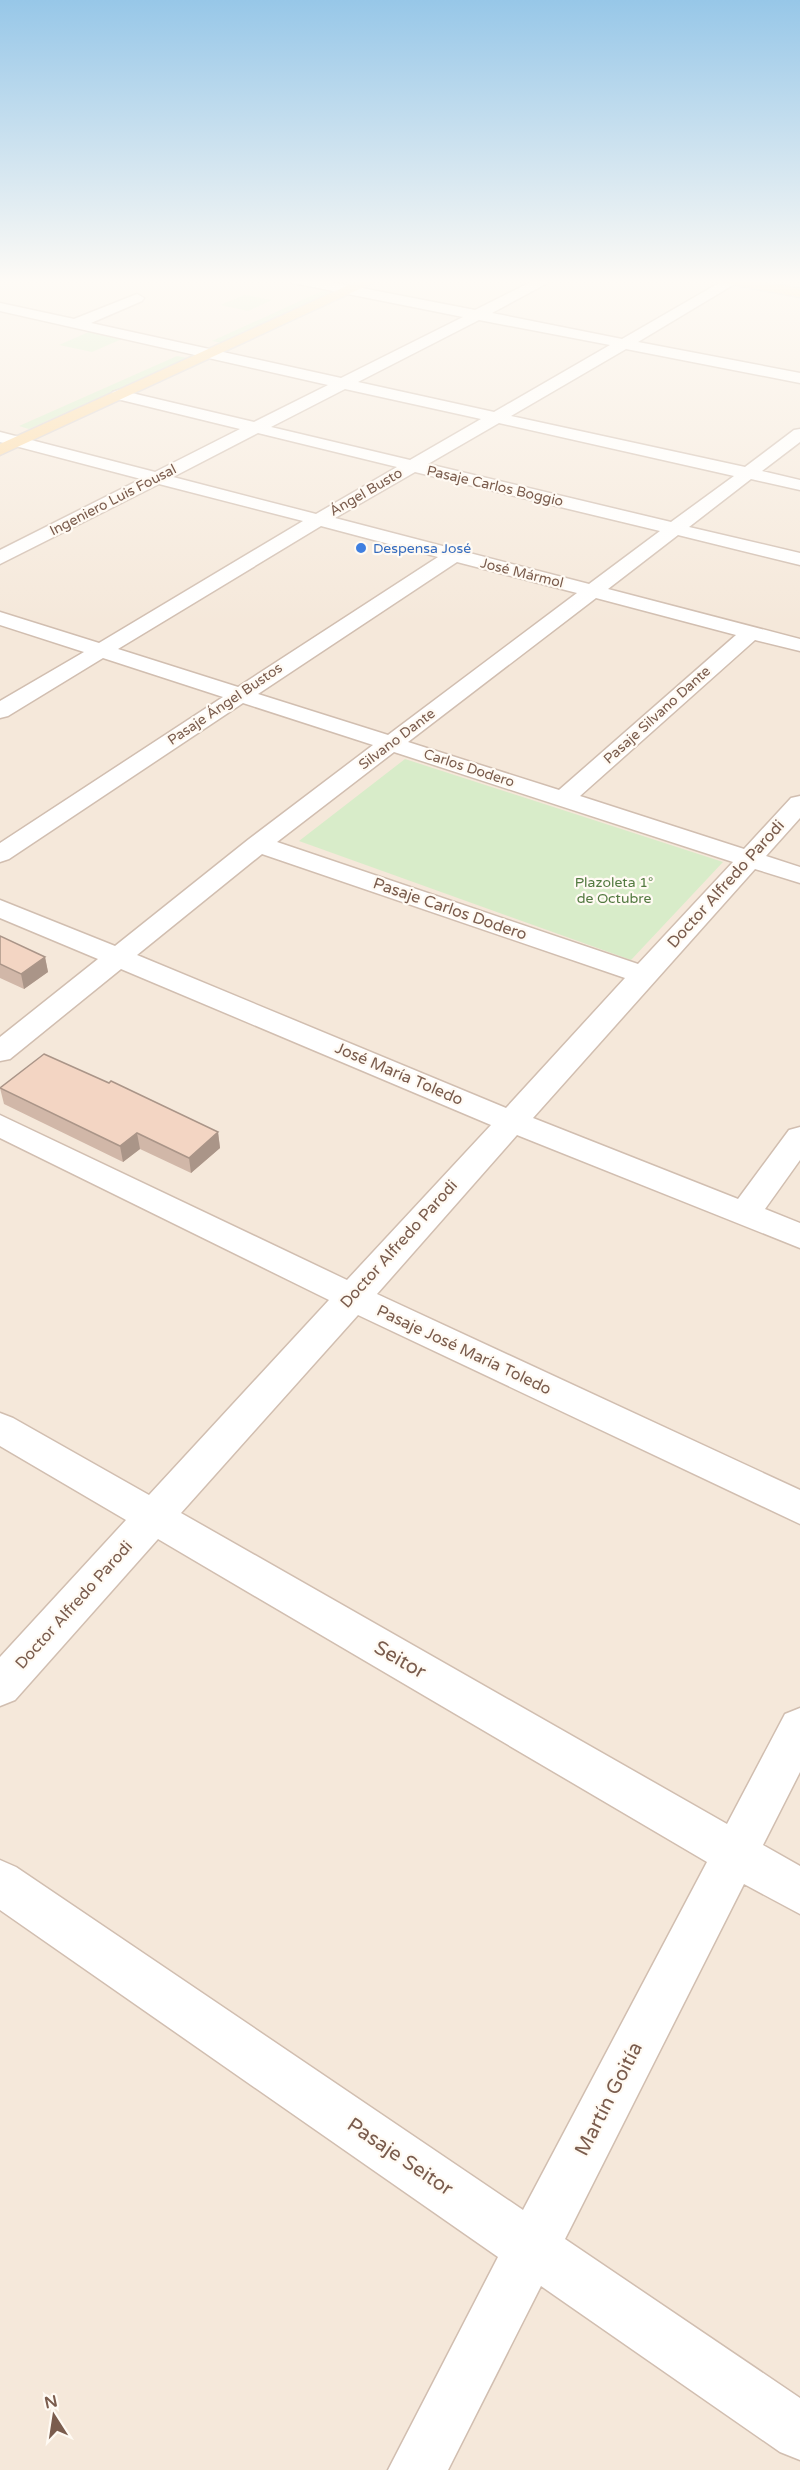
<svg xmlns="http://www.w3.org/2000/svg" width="800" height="2470" font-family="'Varela Round',sans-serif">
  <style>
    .residential { fill: #f5e8da }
    .green { fill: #d8ecc9 }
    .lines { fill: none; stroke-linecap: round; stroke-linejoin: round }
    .minor-casing { stroke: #d1beb0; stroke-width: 3 }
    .major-casing { stroke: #dad1cd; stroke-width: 3 }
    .minor { fill: #fff; fill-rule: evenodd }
    .major { fill: #fbd9a5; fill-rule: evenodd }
    .wall { fill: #d1b7a8 }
    .shaded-wall { fill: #aa9588 }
    .building { fill: #f3d5c3; stroke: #aa9588; stroke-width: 1.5 }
    .shop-dot { fill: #3f7fe0; stroke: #fffaf3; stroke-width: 2 }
    .labels { text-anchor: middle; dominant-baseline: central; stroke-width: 4.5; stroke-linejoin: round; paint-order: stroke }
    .far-street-label { font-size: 14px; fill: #7a5c4d; stroke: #fffaf3 }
    .far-shop-label { font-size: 14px; fill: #366cbe; stroke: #fffaf3; text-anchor: start }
    .far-park-label { font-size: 14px; fill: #537a41; stroke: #fffaf3 }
    .street-label { font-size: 16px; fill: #7a5c4d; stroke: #fffaf3 }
    .near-street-label { font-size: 20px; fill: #7a5c4d; stroke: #fffaf3 }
  </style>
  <rect width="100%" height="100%" fill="#fdf6ec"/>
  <path class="residential" d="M0 279H800V2470H0Z"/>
  <path class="green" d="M322 291 332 293 222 343 212 341Z
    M245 295 272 300 248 311 220 305Z
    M91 331 124 338 92 352 59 345Z
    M177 356 187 358 29 429 19 426Z
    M405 759 723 862 631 960 299 841Z"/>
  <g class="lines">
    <g class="minor-casing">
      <path id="minor" d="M286 279H315L475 310 537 279H555L492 313 622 339 726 279H743L638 342 800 373V383L626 349 511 416 745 467 794 430 800 429V442L762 471 800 480V490L751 479 689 527 800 553V565L678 535 608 589 800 639V651L755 640 580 796 744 849 791 798 800 796V818L766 856 800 867V883L755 869 533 1118 738 1199 789 1130 800 1127V1160L765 1209 800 1223V1248L517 1135 377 1294 800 1490V1524L358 1315 181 1513 727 1824 785 1714 800 1708V1772L763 1845 800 1866V1914L744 1884 565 2239 800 2398V2460L780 2452 541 2286 448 2470H388L498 2257 0 1910V1860L16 1867 523 2210 707 1862 158 1539 15 1700 0 1706V1657L126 1520 0 1446V1413L13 1418 149 1495 329 1300 0 1138V1115L347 1280 491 1125 121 969 10 1059 0 1061V1037L98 959 0 918V900L115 946 249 839 373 745 243 703 9 859 0 862V843L223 697 103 658 8 716 0 718V701L84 652 0 625V612L99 643 303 521 159 484 0 564V550L141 479 0 442V432L155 472 240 429 113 398 111 395 113 392 119 390 254 422 328 385 0 311V303L74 319 137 294 144 298 142 301 91 323 341 378 463 317 293 283ZM479 320 610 345 494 412 358 382ZM345 389 481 419 410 460 271 427ZM499 423 734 476 671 522 428 464ZM258 433 397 467 316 514 173 477ZM415 472 660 531 589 584 335 518ZM321 526 438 557 238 687 118 649ZM457 562 577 593 388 735 258 694ZM596 598 736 635 559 790 408 742ZM394 752 733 862 638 964 277 842ZM262 854 625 978 506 1108 137 955Z"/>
    </g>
    <g class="major-casing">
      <path id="major" d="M362 279H381L0 455V444Z
        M717 279H747L800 289V297L724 283Z"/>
    </g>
    <use href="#minor" class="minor"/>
    <use href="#major" class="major"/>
  </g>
  <path class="wall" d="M0 936 45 957 48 972 24 989 0 978Z
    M0 1088 218 1132 220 1148 191 1173 140 1149 123 1162 4 1104Z"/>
  <path class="shaded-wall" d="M45 957 48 972 24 989 21 974Z
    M218 1132 220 1148 191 1173 189 1158Z
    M137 1133 140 1149 123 1162 120 1146Z"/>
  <path class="building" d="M0 936 45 957 21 974 0 964Z
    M44 1054 109 1083 111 1081 218 1132 189 1158 137 1133 120 1146 0 1088Z"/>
  <linearGradient id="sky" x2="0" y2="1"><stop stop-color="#97c7e8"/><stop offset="0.45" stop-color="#fefbf6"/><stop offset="1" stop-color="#fefbf6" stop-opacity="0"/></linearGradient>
  <rect width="800" height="625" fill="url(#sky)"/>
  <circle class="shop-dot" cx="361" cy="548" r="6"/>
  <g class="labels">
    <g class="far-street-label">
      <text transform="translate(495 486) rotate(13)">Pasaje Carlos Boggio</text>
      <text transform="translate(366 492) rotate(-30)">Ángel Busto</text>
      <text transform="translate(113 500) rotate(-27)">Ingeniero Luis Fousal</text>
      <text transform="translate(522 573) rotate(14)">José Mármol</text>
      <text transform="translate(225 704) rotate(-34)">Pasaje Ángel Bustos</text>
      <text transform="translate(657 715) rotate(-42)">Pasaje Silvano Dante</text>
      <text transform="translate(397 739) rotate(-37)">Silvano Dante</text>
      <text transform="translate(469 768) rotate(18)">Carlos Dodero</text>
    </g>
    <g class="far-shop-label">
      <text x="373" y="548">Despensa José</text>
    </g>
    <g class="far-park-label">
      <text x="614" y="882">Plazoleta 1°<tspan x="614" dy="16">de Octubre</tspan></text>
    </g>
    <g class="street-label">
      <text transform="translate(726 884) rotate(-48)">Doctor Alfredo Parodi</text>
      <text transform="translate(450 909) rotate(19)">Pasaje Carlos Dodero</text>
      <text transform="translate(399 1074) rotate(23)">José María Toledo</text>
      <text transform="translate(399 1244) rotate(-48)">Doctor Alfredo Parodi</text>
      <text transform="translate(464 1350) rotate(25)">Pasaje José María Toledo</text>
      <text transform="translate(74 1605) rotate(-48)">Doctor Alfredo Parodi</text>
    </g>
    <g class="near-street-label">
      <text transform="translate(400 1660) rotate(30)">Seitor</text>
      <text transform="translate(609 2099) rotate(-63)">Martín Goitía</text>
      <text transform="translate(400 2157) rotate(34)">Pasaje Seitor</text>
    </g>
  </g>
  <g transform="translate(54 2416) rotate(348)" stroke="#fffaf3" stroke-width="4.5" paint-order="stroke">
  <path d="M0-4.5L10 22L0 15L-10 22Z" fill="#7a5c4d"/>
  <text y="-9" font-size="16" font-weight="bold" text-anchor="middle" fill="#7a5c4d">N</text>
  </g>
</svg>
